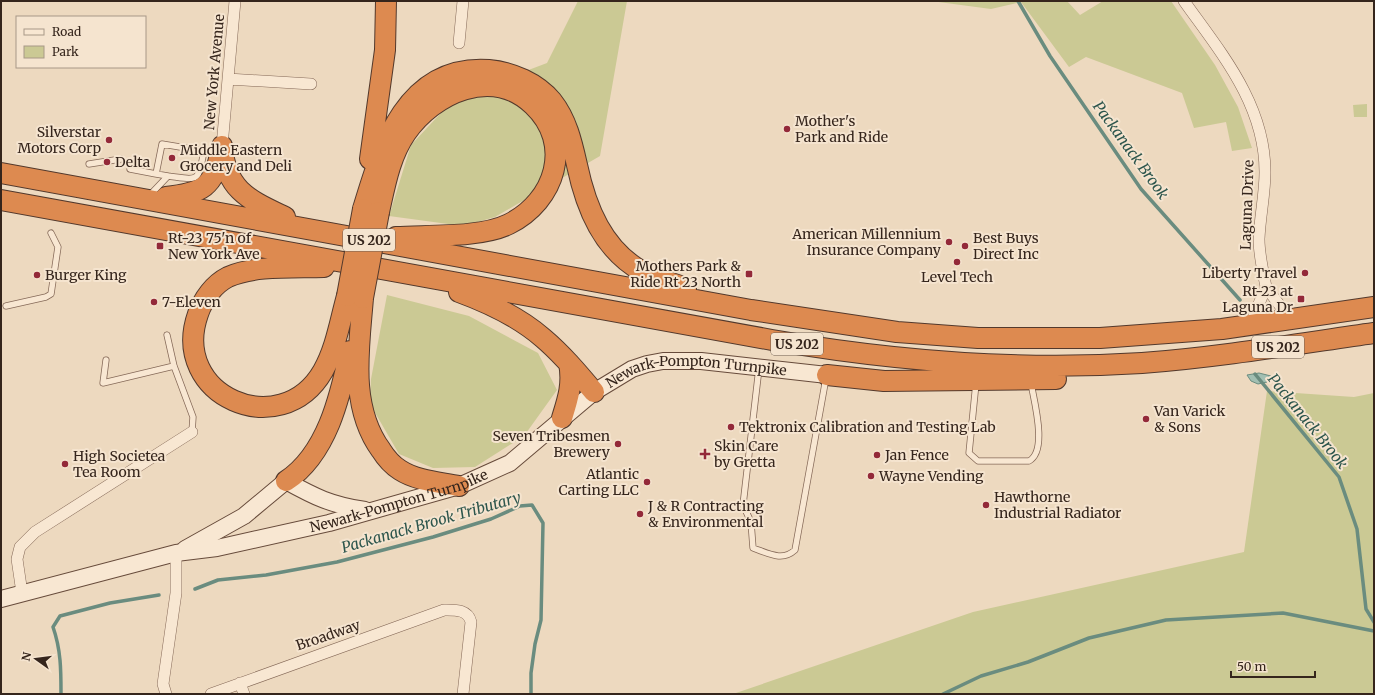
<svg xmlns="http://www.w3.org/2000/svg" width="1375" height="695" font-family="Merriweather,serif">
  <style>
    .green { fill: #cbc994 }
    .water { fill: #a2bfb2; stroke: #6a8c7f }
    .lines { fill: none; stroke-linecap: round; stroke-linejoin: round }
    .stream { stroke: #6a8c7f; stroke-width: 3.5 }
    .lane-casing { stroke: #856958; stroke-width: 7 }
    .street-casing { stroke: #856958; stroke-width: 12 }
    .secondary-casing { stroke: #674b3b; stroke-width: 18 }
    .highway-casing { stroke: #53392c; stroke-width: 22 }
    .lane { stroke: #f8e7d2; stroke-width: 5.5 }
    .street { stroke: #f8e7d2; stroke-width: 11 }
    .secondary { stroke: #f8e7d2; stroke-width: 16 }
    .highway { stroke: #dd8a50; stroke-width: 20 }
    .highway-bridge-casing { stroke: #53392c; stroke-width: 22; stroke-linecap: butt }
    .highway-bridge { stroke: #dd8a50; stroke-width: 20 }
    .poi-dot { fill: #932939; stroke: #f5e4cf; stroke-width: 1.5 }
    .labels { text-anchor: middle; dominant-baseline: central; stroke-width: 4; stroke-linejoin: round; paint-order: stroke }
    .shield { fill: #f5e4cf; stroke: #6f5e52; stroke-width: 1 }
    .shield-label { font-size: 13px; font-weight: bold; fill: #35251c }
    .street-label { font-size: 14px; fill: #35251c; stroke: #f5e4cf }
    .poi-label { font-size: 14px; fill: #35251c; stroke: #f5e4cf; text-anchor: start }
    .water-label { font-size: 15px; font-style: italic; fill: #2c554c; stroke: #f5e4cf }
  </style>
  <rect width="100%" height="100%" fill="#edd9bf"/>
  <path class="green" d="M578 1H627L600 156 495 217 463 226 389 216 411 145 455 98 547 63Z
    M931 1H1067L1080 15 1103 1H1171L1215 65 1238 107 1252 148 1232 151 1226 122 1194 128 1182 93 1086 57 1069 67 1021 2 991 9Z
    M1367 104V117H1354L1353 105Z
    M387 295 469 316 538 353 557 390 524 436 475 467 433 468 399 454 370 404 371 379Z
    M1267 391 1354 397 1374 393V694H733L973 612 1244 552Z"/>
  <path class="water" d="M1259 373 1271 376 1267 382 1258 384 1251 381 1247 375Z"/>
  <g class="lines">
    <path class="stream" d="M1018 1 1050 56 1141 189 1240 300
      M1255 374 1339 477 1357 529 1366 609 1374 622
      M195 589 218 580 266 575 337 562 433 537 491 519 520 506 532 505 543 523 541 620 535 644 531 673V694
      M61 694C61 670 61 650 53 627L60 616 110 603 159 595
      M943 694 981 676 1028 662 1089 638 1166 620 1283 613 1374 631"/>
    <g class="lane-casing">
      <path id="lane" d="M89 164 121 159
        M130 169 156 174
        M149 196 168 176 156 174 162 144 204 151C198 183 199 180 168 176
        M6 306 46 297 51 294 58 247 51 233
        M167 335 174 366 193 417 192 432
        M106 360 103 383 174 366
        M759 368 743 505 751 522 753 548C768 553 782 562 795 550L826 378
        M976 383 969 453 978 461H1029C1048 451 1034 401 1031 383"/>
    </g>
    <g class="street-casing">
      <path id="street" d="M1184 1C1221 53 1265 104 1265 172 1265 194 1260 216 1259 239 1259 255 1263 271 1266 287
        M459 43 463 1
        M228 79 311 84
        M222 146 235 1
        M1250 325 1266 287 1290 319
        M22 593 17 559 20 547 35 532 192 432
        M240 683 244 694
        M166 694 163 684 176 593V553
        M211 694 444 610C455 610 468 609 471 622L463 694"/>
    </g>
    <g class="secondary-casing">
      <g id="secondary">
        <path d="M185 549 244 516 286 481C315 497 331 505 365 510"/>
        <path id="s1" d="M1 599 176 553 217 548 329 523 459 486 510 463 594 392 632 369 647 364 663 361H701L827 375"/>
      </g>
    </g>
    <g class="highway-casing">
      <path id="highway" d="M222 146C226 191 250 200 285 217
        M370 159 385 50 386 1
        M1 173 751 310 897 332 978 338H1100L1222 329 1374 307
        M166 197C202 193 214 188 221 150
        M1 200 772 340C894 361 1018 371 1142 363 1220 357 1297 344 1374 333
        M363 209C382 146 406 64 489 70 512 72 537 83 552 101 567 120 572 143 577 165 586 208 603 250 643 272 657 279 672 283 686 288
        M379 212C385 185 390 156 406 133 434 93 492 66 533 105 574 144 555 201 509 224 481 238 428 235 396 237
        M324 267C295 268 254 265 228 277 214 284 203 299 198 314 169 396 281 444 323 371 336 348 340 321 347 296
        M459 292C489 303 519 317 543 338 562 354 578 373 594 392
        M363 298C359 349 349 406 381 450 386 458 392 465 400 470 417 481 439 482 459 486
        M827 375 884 381 1056 379
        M562 418C568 399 573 384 569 363
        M286 481C327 454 340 397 350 351"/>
    </g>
    <use href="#lane" class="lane"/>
    <use href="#street" class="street"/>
    <use href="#secondary" class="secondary"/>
    <use href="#highway" class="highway"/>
    <g class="highway-bridge-casing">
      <path id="highway-bridge" d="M347 296 363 209
        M363 298 379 212"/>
    </g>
    <use href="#highway-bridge" class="highway-bridge"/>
  </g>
  <g class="poi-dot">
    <circle cx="787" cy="129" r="4"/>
    <circle cx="109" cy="140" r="4"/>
    <circle cx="172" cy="158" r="4"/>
    <circle cx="107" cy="162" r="4"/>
    <circle cx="949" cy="242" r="4"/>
    <rect x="156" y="242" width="8" height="8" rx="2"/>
    <circle cx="965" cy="246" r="4"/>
    <circle cx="957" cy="262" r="4"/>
    <circle cx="1305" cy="273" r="4"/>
    <rect x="745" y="270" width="8" height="8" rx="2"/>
    <circle cx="37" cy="275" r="4"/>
    <rect x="1297" y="295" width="8" height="8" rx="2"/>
    <circle cx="154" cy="302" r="4"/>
    <circle cx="1146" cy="419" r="4"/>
    <circle cx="731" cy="427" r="4"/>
    <circle cx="618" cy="444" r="4"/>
    <path d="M703 448h4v4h4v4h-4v4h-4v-4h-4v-4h4z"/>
    <circle cx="877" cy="455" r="4"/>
    <circle cx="65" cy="464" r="4"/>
    <circle cx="871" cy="476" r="4"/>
    <circle cx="647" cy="482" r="4"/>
    <circle cx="986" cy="505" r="4"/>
    <circle cx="640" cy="514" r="4"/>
  </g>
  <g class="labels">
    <g class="shield">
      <rect x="343" y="229" width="52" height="22" rx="3"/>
      <rect x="771" y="333" width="52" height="22" rx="3"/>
      <rect x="1252" y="336" width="52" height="22" rx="3"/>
    </g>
    <g class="shield-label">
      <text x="369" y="240">US 202</text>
      <text x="797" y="344">US 202</text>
      <text x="1278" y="347">US 202</text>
    </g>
    <g class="street-label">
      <text transform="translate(214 72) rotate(-85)">New York Avenue</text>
      <text transform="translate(1247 205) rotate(-88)">Laguna Drive</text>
      <text stroke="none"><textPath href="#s1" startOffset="746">Newark-Pompton Turnpike</textPath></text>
      <text stroke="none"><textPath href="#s1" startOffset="410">Newark-Pompton Turnpike</textPath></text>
      <text transform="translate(328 635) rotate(-19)">Broadway</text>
    </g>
    <g class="poi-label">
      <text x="795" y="121">Mother's<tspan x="795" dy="16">Park and Ride</tspan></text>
      <text x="101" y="132" text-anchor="end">Silverstar<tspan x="101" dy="16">Motors Corp</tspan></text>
      <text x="180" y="150">Middle Eastern<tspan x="180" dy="16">Grocery and Deli</tspan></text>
      <text x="115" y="162">Delta</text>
      <text x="941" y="234" text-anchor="end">American Millennium<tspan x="941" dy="16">Insurance Company</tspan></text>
      <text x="168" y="238">Rt-23 75'n of<tspan x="168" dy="16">New York Ave</tspan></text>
      <text x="973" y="238">Best Buys<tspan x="973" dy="16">Direct Inc</tspan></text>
      <text x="741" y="266" text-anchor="end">Mothers Park &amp;<tspan x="741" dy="16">Ride Rt 23 North</tspan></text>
      <text x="1297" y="273" text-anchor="end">Liberty Travel</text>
      <text x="45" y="275">Burger King</text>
      <text x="957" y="277" text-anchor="middle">Level Tech</text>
      <text x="1293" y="291" text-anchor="end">Rt-23 at<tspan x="1293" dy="16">Laguna Dr</tspan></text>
      <text x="162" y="302">7-Eleven</text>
      <text x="1154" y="411">Van Varick<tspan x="1154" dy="16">&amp; Sons</tspan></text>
      <text x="739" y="427">Tektronix Calibration and Testing Lab</text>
      <text x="610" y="436" text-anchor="end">Seven Tribesmen<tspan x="610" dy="16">Brewery</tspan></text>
      <text x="714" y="446">Skin Care<tspan x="714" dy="16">by Gretta</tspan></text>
      <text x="885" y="455">Jan Fence</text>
      <text x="73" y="456">High Societea<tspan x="73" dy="16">Tea Room</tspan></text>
      <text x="639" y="474" text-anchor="end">Atlantic<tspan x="639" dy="16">Carting LLC</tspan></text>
      <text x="879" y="476">Wayne Vending</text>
      <text x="994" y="497">Hawthorne<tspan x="994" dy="16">Industrial Radiator</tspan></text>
      <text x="648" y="506">J &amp; R Contracting<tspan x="648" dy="16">&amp; Environmental</tspan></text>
    </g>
    <g class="water-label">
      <text transform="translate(1131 150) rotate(54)">Packanack Brook</text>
      <text transform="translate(1308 421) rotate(51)">Packanack Brook</text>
      <text transform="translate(431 522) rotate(-16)">Packanack Brook Tributary</text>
    </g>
  </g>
  <rect width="1375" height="695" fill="none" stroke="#35251c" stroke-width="4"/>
  <rect x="16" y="16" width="130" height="52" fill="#f5e4cf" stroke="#a89887"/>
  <rect x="24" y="29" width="20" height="6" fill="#f8e7d2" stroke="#a89887"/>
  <text x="52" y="36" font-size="12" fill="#35251c">Road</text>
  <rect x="24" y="46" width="20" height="12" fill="#cbc994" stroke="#a89887"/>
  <text x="52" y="56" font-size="12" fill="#35251c">Park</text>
  <g transform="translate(36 659) rotate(284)" stroke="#f5e4cf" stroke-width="3" paint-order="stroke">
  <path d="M0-3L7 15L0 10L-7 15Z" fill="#35251c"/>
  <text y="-6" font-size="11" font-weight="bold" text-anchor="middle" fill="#35251c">N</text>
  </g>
  <path d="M1231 671v6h84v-6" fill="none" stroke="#35251c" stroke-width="2"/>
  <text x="1237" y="671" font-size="12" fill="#35251c" stroke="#f5e4cf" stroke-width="3" paint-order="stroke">50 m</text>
</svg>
